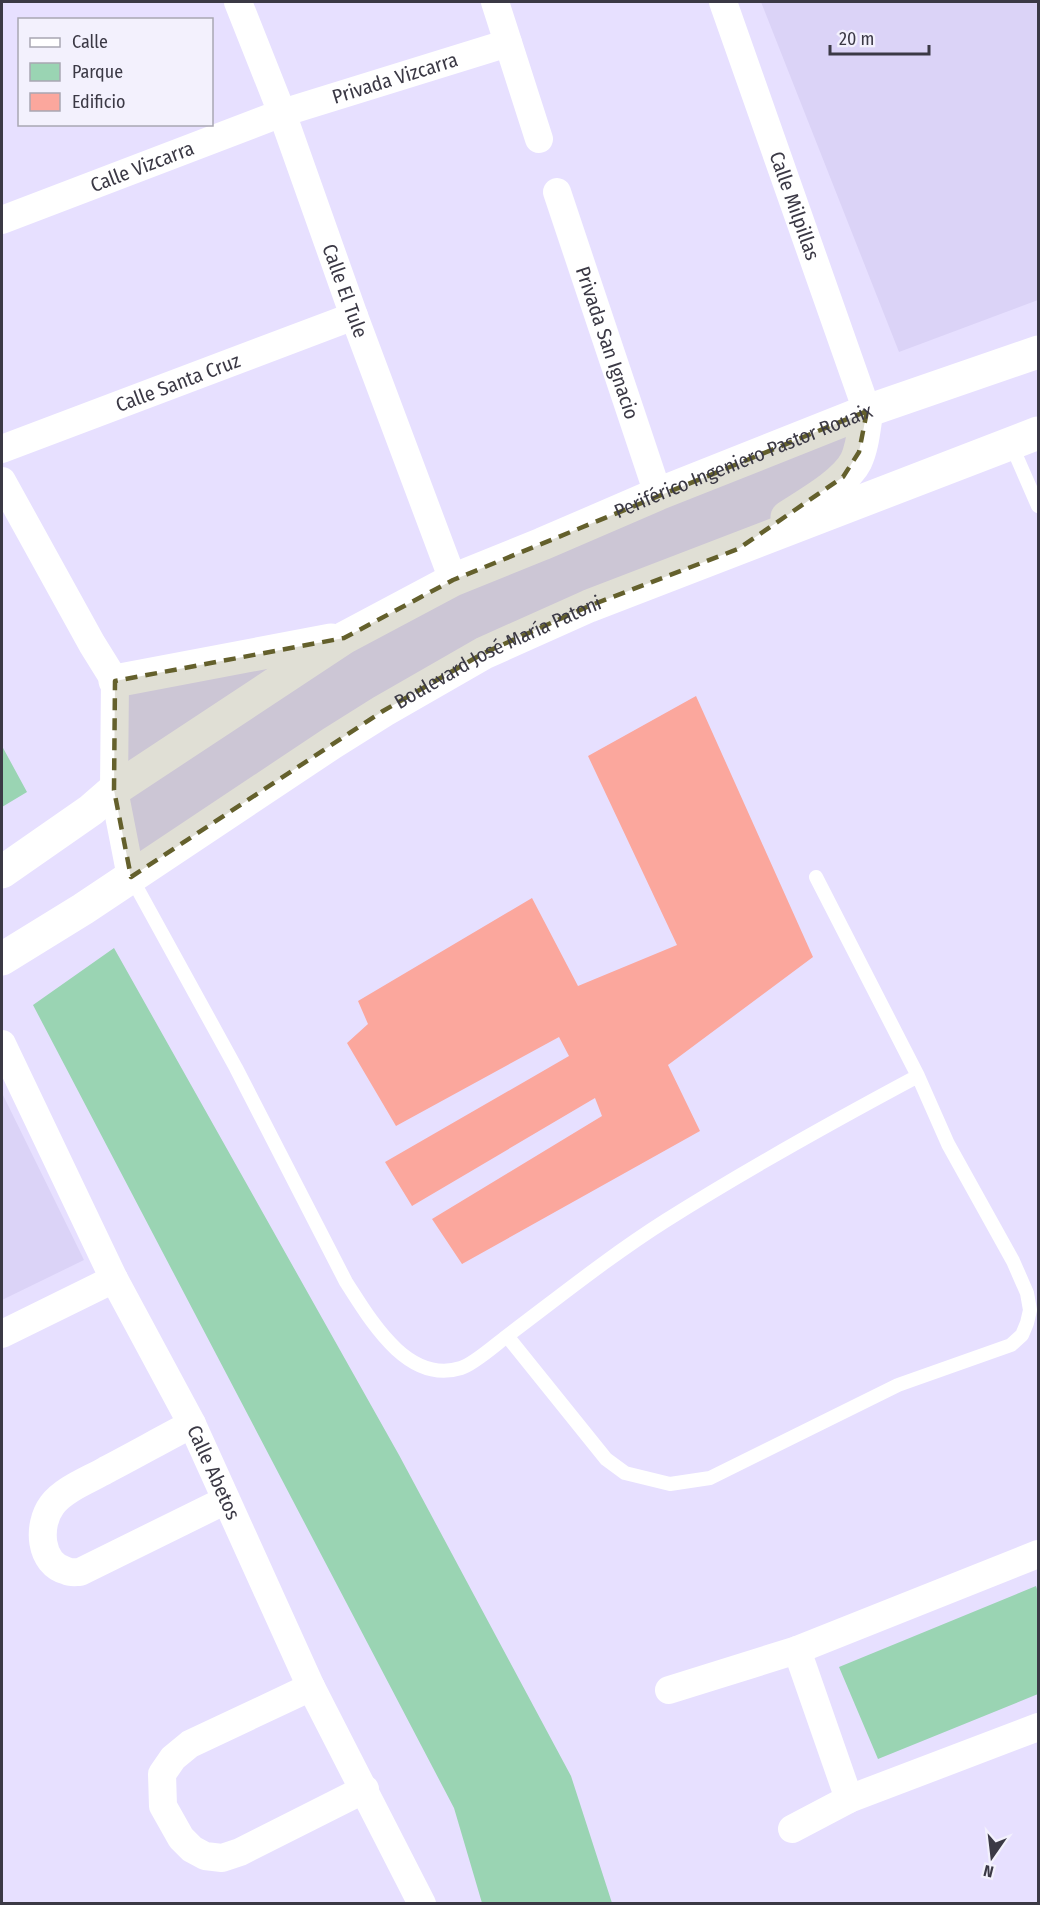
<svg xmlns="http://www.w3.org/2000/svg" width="1040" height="1905" font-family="'Fira Sans Condensed',sans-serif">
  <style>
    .built { fill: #dbd3f7 }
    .green { fill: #9ad4b3 }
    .building { fill: #fba79d }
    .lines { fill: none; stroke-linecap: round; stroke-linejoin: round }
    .service { stroke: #fff; stroke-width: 14 }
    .minor { stroke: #fff; stroke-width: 28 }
    .secondary { stroke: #fff; stroke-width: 33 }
    .marked { fill: #64602c; fill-opacity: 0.2; stroke: #64602c; stroke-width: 4.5; stroke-dasharray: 12 8; stroke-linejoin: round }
    .labels { text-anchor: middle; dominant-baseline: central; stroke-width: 5; stroke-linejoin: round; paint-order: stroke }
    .street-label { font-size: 20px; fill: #3b3945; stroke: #f3f1fd }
  </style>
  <rect width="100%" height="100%" fill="#e7e0ff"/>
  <path class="built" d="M761 2H1038V300L899 352Z
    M2 1093 84 1260 2 1300Z"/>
  <path class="green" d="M2 746 27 792 2 807Z
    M114 948 399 1455 571 1776 612 1903H482L454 1808 33 1005Z
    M1036 1586 1038 1592V1694L878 1759 839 1667Z"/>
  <path class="building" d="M696 696 813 957 668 1065 700 1131 462 1264 432 1219 602 1116 595 1098 412 1206 385 1162 569 1056 559 1037 396 1126 347 1043 368 1024 358 1001 532 898 578 986 677 945 588 756Z"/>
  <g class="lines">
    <path class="service" d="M1011 444 1038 506
      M131 877 236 1068 346 1282C370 1319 407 1385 461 1368 474 1364 495 1345 507 1336
      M816 877 918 1076 948 1144 1013 1261 1027 1293 1030 1310 1027 1323 1022 1335 1011 1345 898 1385 710 1478 670 1484 625 1473 606 1459 507 1336C559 1297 610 1256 665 1221 747 1169 832 1122 918 1076"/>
    <g class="minor">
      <path id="s1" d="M238 2 282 113 354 316 453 580"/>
      <path d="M495 2 539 139"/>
      <path id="s2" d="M723 2 867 411"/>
      <path id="s3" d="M557 192 658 494"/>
      <path id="s4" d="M2 220 282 113 508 43"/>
      <path id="s5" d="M2 449 354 316"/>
      <path d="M2 481 92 644 115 681 114 790 131 877"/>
      <path id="s6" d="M2 1044 114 1279 192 1424 311 1687 422 1904"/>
      <path d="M2 1334 114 1279"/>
      <path d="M192 1424C163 1439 135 1455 106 1470 89 1480 64 1489 52 1505 37 1525 39 1564 67 1571 71 1573 76 1572 80 1572L226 1500"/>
      <path d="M797 1650 849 1799"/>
      <path d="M311 1687 190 1744 173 1758 162 1774 163 1806 181 1838 192 1849 205 1856 222 1858 240 1852 365 1789"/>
      <path d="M669 1690 797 1650 1038 1554"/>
      <path d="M792 1829 849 1799 1038 1727"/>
    </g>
    <g class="secondary">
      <path d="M787 517C807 504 845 483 856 461 863 446 864 428 867 411"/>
      <path d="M115 681 331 640"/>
      <path id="s7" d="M2 872 91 810 114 790 344 638 453 580 542 544 658 494 867 411 1038 352"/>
      <path id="s8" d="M2 959 83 909 332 743 383 711 484 653 589 606 1038 433"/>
    </g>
  </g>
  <path class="marked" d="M867 411 859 452 843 477 738 549 589 606 484 653 383 711 131 877 114 790 115 681 344 638 453 580Z"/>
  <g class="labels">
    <g class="street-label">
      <text stroke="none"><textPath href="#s4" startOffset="418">Privada Vizcarra</textPath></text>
      <text stroke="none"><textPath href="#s4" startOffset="150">Calle Vizcarra</textPath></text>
      <text stroke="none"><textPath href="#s2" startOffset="216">Calle Milpillas</textPath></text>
      <text stroke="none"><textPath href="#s1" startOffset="308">Calle El Tule</textPath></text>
      <text stroke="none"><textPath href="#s3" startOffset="159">Privada San Ignacio</textPath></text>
      <text stroke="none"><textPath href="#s5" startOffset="188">Calle Santa Cruz</textPath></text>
      <text stroke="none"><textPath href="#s7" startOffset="852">Periférico Ingeniero Pastor Rouaix</textPath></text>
      <text stroke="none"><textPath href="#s8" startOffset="584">Boulevard José María Patoni</textPath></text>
      <text stroke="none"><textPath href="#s6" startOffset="478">Calle Abetos</textPath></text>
    </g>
  </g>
  <rect width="1040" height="1905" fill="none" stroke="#3b3945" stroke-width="6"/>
  <rect x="18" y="18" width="195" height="108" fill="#f3f1fd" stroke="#a9a7b3" stroke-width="1.5"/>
  <rect x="30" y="38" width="30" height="9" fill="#ffffff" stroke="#a9a7b3" stroke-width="1.5"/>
  <text x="72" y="48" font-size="18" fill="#3b3945">Calle</text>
  <rect x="30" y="63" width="30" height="18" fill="#9ad4b3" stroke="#a9a7b3" stroke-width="1.5"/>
  <text x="72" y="78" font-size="18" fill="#3b3945">Parque</text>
  <rect x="30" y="93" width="30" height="18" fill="#fba79d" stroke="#a9a7b3" stroke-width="1.5"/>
  <text x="72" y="108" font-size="18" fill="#3b3945">Edificio</text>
  <g transform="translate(992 1857) rotate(194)" stroke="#f3f1fd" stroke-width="4.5" paint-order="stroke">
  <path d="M0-4.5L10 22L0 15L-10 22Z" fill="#3b3945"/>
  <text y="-9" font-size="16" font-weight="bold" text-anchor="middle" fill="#3b3945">N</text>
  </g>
  <path d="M830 45v9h99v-9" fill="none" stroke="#3b3945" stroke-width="3"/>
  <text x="839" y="45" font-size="18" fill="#3b3945" stroke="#f3f1fd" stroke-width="4.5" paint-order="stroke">20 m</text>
</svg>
